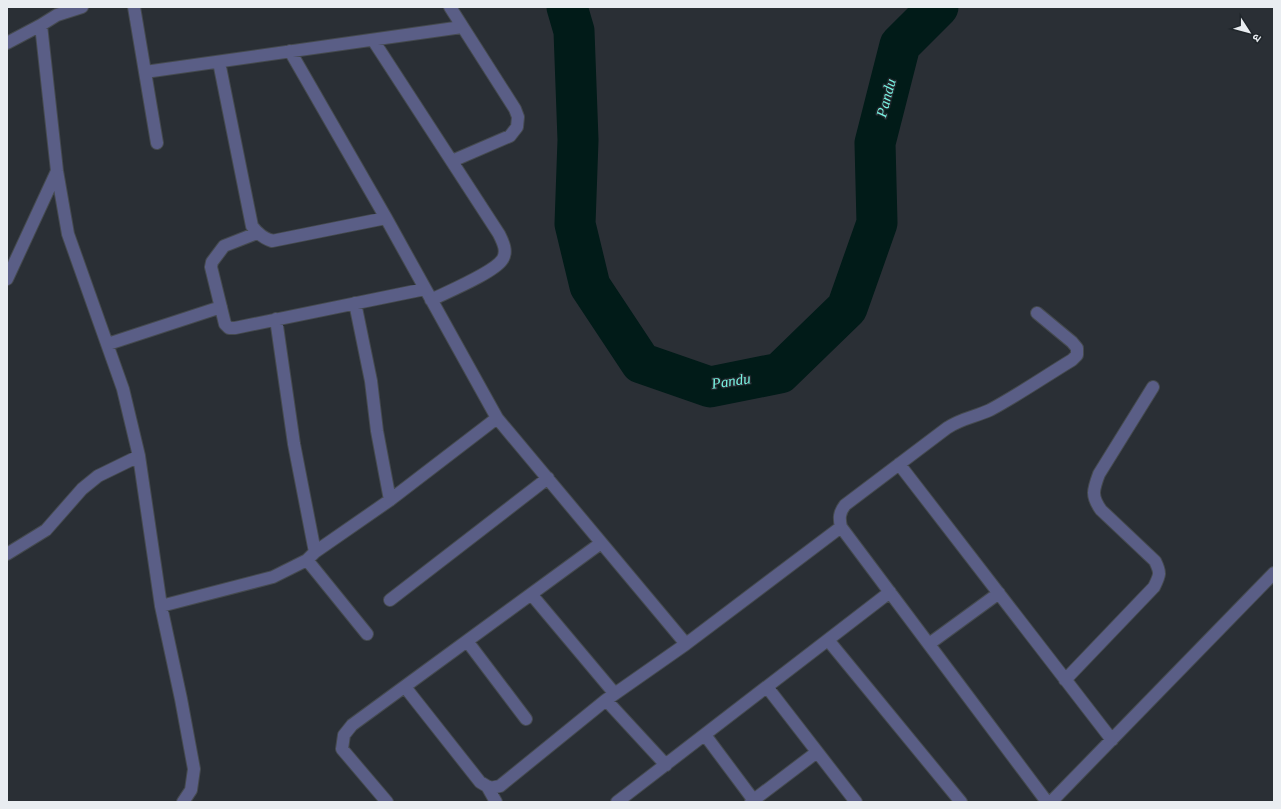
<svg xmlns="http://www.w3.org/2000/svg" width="1281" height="809" font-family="'Times New Roman','Noto Sans Devanagari',serif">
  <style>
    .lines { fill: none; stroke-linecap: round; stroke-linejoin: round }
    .river { stroke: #011b18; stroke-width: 41 }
    .minor-casing { stroke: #454a4f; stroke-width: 14 }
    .minor { stroke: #5a5e86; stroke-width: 12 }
    .labels { text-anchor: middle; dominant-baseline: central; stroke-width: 3; stroke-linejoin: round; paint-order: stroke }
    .water-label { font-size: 15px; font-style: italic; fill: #79f4e3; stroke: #20262b }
  </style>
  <rect width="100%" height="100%" fill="#2a2f35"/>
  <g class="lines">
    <path class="river" d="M567 7 574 31 578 140 575 224 590 286 641 363 710 387 780 373 847 308 877 223 875 143 900 45 938 7"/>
    <g class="minor-casing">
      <path id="minor" d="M134 7 157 143
        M450 7 515 109 518 117 517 127 510 136 452 161
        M41 25 57 171 68 234 123 389 139 456 161 606 181 699 194 769 191 790 183 802
        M373 40 499 234C503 242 508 252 502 260 493 273 447 292 431 300
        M7 43 41 25 57 15 82 7
        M219 62 252 226C258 234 263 238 272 241L386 218
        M145 72 462 27
        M257 233 224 246 212 262 211 267 225 324 229 328H235L425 289
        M7 279 57 171
        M355 303 371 381 377 431 390 500
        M1037 313 1072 342 1077 348V355L1072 360C1044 377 1018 395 990 410 975 417 962 418 947 428L845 505C839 513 839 518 841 527L1047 802
        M276 319 294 444 315 552
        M108 344 221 307
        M497 418 686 644
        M899 464 1112 740
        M7 554 46 530 82 489 98 476 139 456
        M307 560 367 634
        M531 594 615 694
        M390 600 548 478
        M161 606 273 577 307 560 315 552 390 500 497 418 386 218 290 51
        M828 640 961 802
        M467 641 526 719
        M929 644 999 593
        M1065 680 1154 587C1160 575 1161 573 1155 561L1101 510C1091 496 1093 490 1099 474L1153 387
        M405 687 480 782 490 788 500 786 606 700 686 644 841 527
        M767 687 856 802
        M606 700 666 765
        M705 735 755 802
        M487 786 496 802
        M387 802 342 749 344 735 352 725 601 543
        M617 802 890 592
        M751 802 817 752
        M1051 802 1274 573"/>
    </g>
    <use href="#minor" class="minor"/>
  </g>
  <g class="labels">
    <g class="water-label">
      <text transform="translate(886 98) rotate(-75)">Pandu</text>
      <text transform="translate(731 381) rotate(-8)">Pandu</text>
    </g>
  </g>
  <rect width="1281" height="809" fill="none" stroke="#e9edf1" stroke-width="16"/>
  <g transform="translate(1249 32) rotate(126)" stroke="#20262b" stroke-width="3" paint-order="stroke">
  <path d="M0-3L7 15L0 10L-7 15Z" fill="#e9edf1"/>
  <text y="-6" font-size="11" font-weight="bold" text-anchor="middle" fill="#e9edf1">उ</text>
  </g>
</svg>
